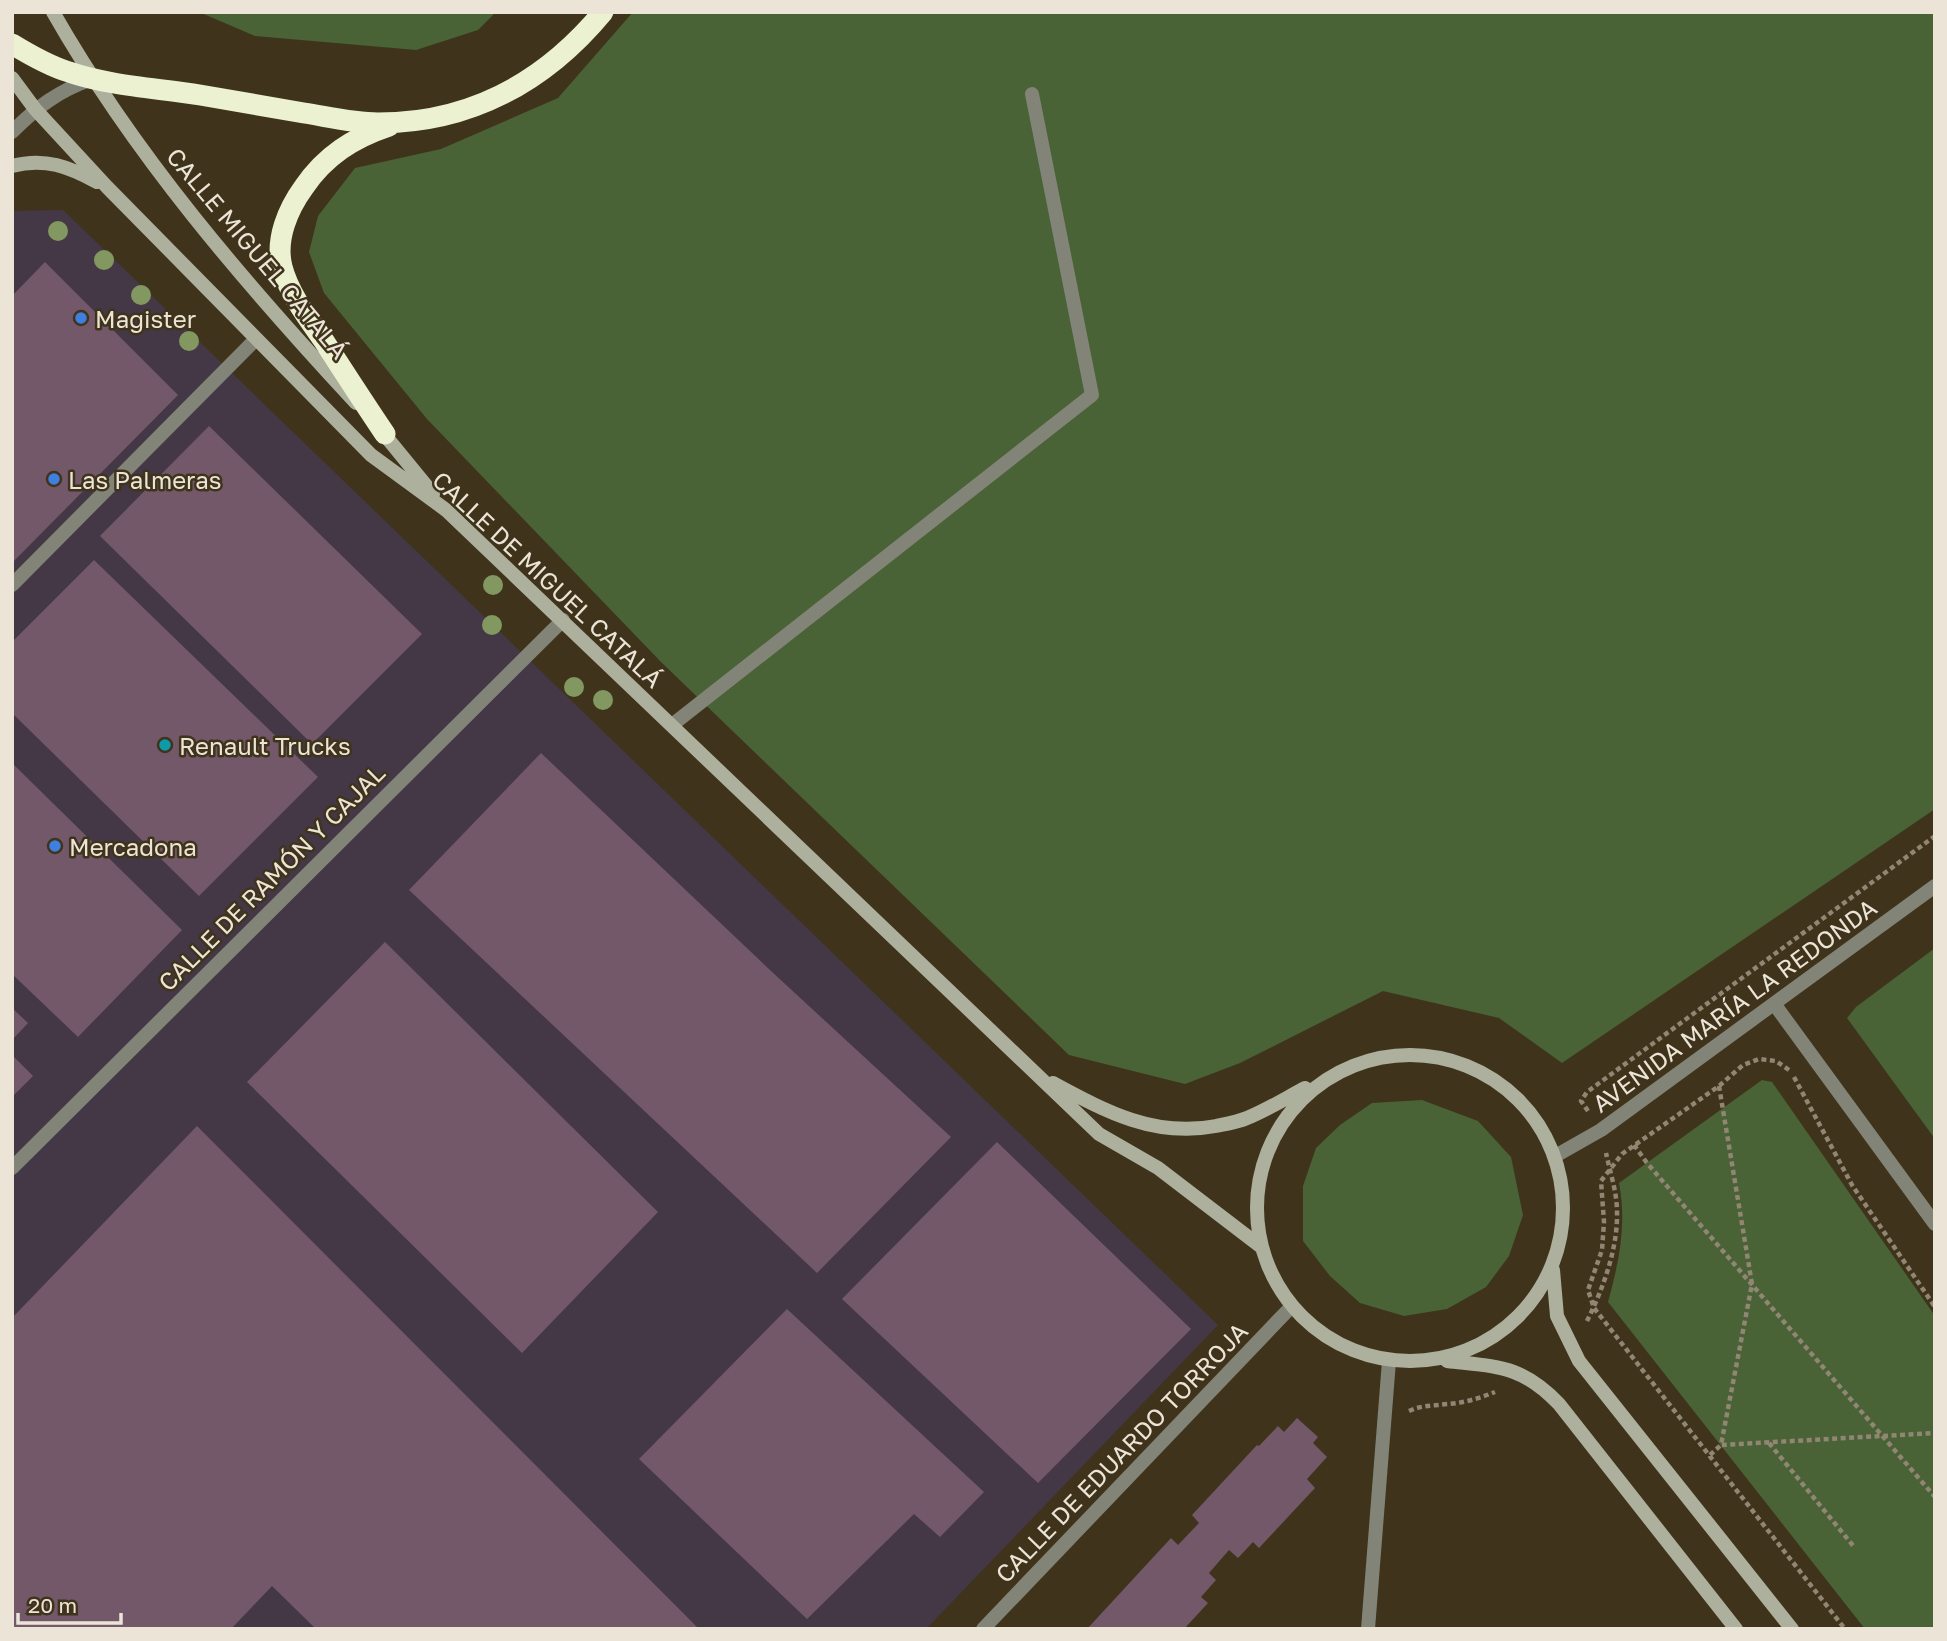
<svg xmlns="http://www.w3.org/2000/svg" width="1947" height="1641" font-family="'Golos Text',sans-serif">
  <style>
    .industrial { fill: #453846 }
    .green { fill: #496236 }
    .building { fill: #725869 }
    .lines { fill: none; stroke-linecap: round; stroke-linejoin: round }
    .path { stroke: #908673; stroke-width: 4.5; stroke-dasharray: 5 3.5; stroke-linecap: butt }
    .lane { stroke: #828477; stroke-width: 14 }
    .street { stroke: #828477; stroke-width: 14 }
    .secondary { stroke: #adb09c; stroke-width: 14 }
    .highway { stroke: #ecf1d1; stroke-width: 21 }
    .tree { fill: #839860 }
    .shop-dot { fill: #3f7fe0; stroke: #3f341b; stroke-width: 2.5 }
    .culture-dot { fill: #0f9aa8; stroke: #3f341b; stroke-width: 2.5 }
    .labels { text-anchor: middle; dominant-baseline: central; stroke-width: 5; stroke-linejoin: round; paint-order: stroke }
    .street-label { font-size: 24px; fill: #ece5d7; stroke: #3f341b }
    .poi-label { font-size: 24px; fill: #ece5d7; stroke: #3f341b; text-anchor: start }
  </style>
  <rect width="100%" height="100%" fill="#3f341b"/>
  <path class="industrial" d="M63 210 1218 1325 926 1629H12V211Z"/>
  <path class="green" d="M199 12H496L478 30 416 50 255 36Z
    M633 12H1935V809L1562 1063 1499 1018 1383 991 1240 1063 1185 1084 1069 1055 661 662 427 419 324 293 309 252 318 216 355 168 441 149 558 98Z
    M1935 948V1139L1847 1018 1856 1007Z
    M1762 1080 1772 1082 1935 1316V1629H1865L1608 1302C1619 1262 1627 1224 1619 1183Z
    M1422 1100 1478 1121 1511 1157 1523 1215 1509 1256 1486 1287 1447 1309 1404 1316 1360 1303 1330 1276 1303 1241V1186L1316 1148 1340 1125 1372 1103Z"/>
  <path class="building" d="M45 262 178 395 12 563V296Z
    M209 426 422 634 312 744 100 536Z
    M94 560 318 777 199 896 12 713V642Z
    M541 753 771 971 951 1137 817 1273 409 890Z
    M12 763 182 930 78 1037 12 974Z
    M385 942 658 1212 522 1353 247 1082Z
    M12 1008 28 1023 12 1040Z
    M12 1055 33 1076 12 1097Z
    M197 1126 699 1629H316L272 1586 231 1629H15L12 1626V1318Z
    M997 1142 1191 1329 1038 1483 842 1299Z
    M787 1309 984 1492 940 1537 914 1514 807 1619 639 1459Z
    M1297 1418 1318 1437 1313 1443 1327 1457 1307 1479 1315 1488 1259 1548 1253 1542 1238 1558 1229 1550 1209 1573 1216 1580 1201 1597 1208 1603 1184 1629H1087L1171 1538 1178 1545 1199 1523 1192 1515 1257 1445 1259 1446 1278 1426 1284 1432Z"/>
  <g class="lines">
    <path class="path" d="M1789 1070 1776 1061 1759 1059 1743 1065 1719 1086 1622 1154 1601 1181 1604 1222 1602 1250 1588 1290 1594 1308 1845 1629
      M1794 1077 1852 1185 1935 1307
      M1719 1086 1752 1284 1721 1445 1935 1433
      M1588 1111 1581 1101 1587 1092 1935 836
      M1634 1145 1647 1163 1935 1497
      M1587 1321C1603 1289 1618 1248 1617 1212 1617 1192 1610 1172 1606 1153
      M1409 1411C1422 1405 1433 1406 1447 1404 1464 1403 1480 1398 1495 1392
      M1769 1443 1855 1548
      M1710 1455 1721 1445"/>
    <path class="lane" d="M12 585 256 339
      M672 725 1092 395 1032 94"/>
    <path class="street" d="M12 132C37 107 58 91 92 79
      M1775 1005 1935 1224
      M1557 1155 1601 1130 1935 886
      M12 1168 563 620
      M983 1629 1291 1307
      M1368 1629 1389 1361"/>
    <path class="secondary" d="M53 12C135 156 244 282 356 403
      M12 78 35 109 107 187 371 455 446 510 1099 1134 1158 1168 1260 1246
      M12 166C45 157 69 167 97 182
      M379 428 433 494
      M1257 1208a153 153 0 1 1 306 0a153 153 0 1 1-306 0Z
      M1053 1083C1105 1111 1154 1138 1216 1126 1226 1124 1238 1122 1247 1118 1267 1110 1286 1098 1305 1088
      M1553 1270 1557 1316 1579 1361 1792 1629
      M1447 1361C1498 1367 1522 1365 1559 1404L1736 1629"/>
    <path class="highway" d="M12 44C30 55 49 66 69 72 110 86 157 88 200 95 235 101 270 107 304 113 329 117 353 123 378 123 470 123 545 82 603 12
      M385 434C364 403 344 372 324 341 308 318 289 294 282 267 275 239 288 209 304 187 325 156 353 138 389 126"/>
  </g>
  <g class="tree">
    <circle cx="58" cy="231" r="10"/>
    <circle cx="104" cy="260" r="10"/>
    <circle cx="141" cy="295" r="10"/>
    <circle cx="189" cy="341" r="10"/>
    <circle cx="493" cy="585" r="10"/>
    <circle cx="492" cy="625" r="10"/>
    <circle cx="574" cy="687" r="10"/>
    <circle cx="603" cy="700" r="10"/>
  </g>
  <g class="shop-dot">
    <circle cx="81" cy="318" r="7"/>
    <circle cx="54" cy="479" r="7"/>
    <circle cx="55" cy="846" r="7"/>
  </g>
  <circle class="culture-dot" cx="165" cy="745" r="7"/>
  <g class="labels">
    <g class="street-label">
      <text transform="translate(258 253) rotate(50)">CALLE MIGUEL CATALÁ</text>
      <text transform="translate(548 579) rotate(43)">CALLE DE MIGUEL CATALÁ</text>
      <text transform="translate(271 877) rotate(-45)">CALLE DE RAMÓN Y CAJAL</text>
      <text transform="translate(1734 1005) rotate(-36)">AVENIDA MARÍA LA REDONDA</text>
      <text transform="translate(1121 1452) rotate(-46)">CALLE DE EDUARDO TORROJA</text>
    </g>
    <g class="poi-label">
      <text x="95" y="318">Magister</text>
      <text x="68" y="479">Las Palmeras</text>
      <text x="179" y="745">Renault Trucks</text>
      <text x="69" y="846">Mercadona</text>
    </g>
  </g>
  <rect width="1947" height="1641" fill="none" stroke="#ece5d7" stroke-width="28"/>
  <path d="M18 1613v10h103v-10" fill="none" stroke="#ece5d7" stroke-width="3.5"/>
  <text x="28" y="1613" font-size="21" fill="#ece5d7" stroke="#3f341b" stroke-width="5" paint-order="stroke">20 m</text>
</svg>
